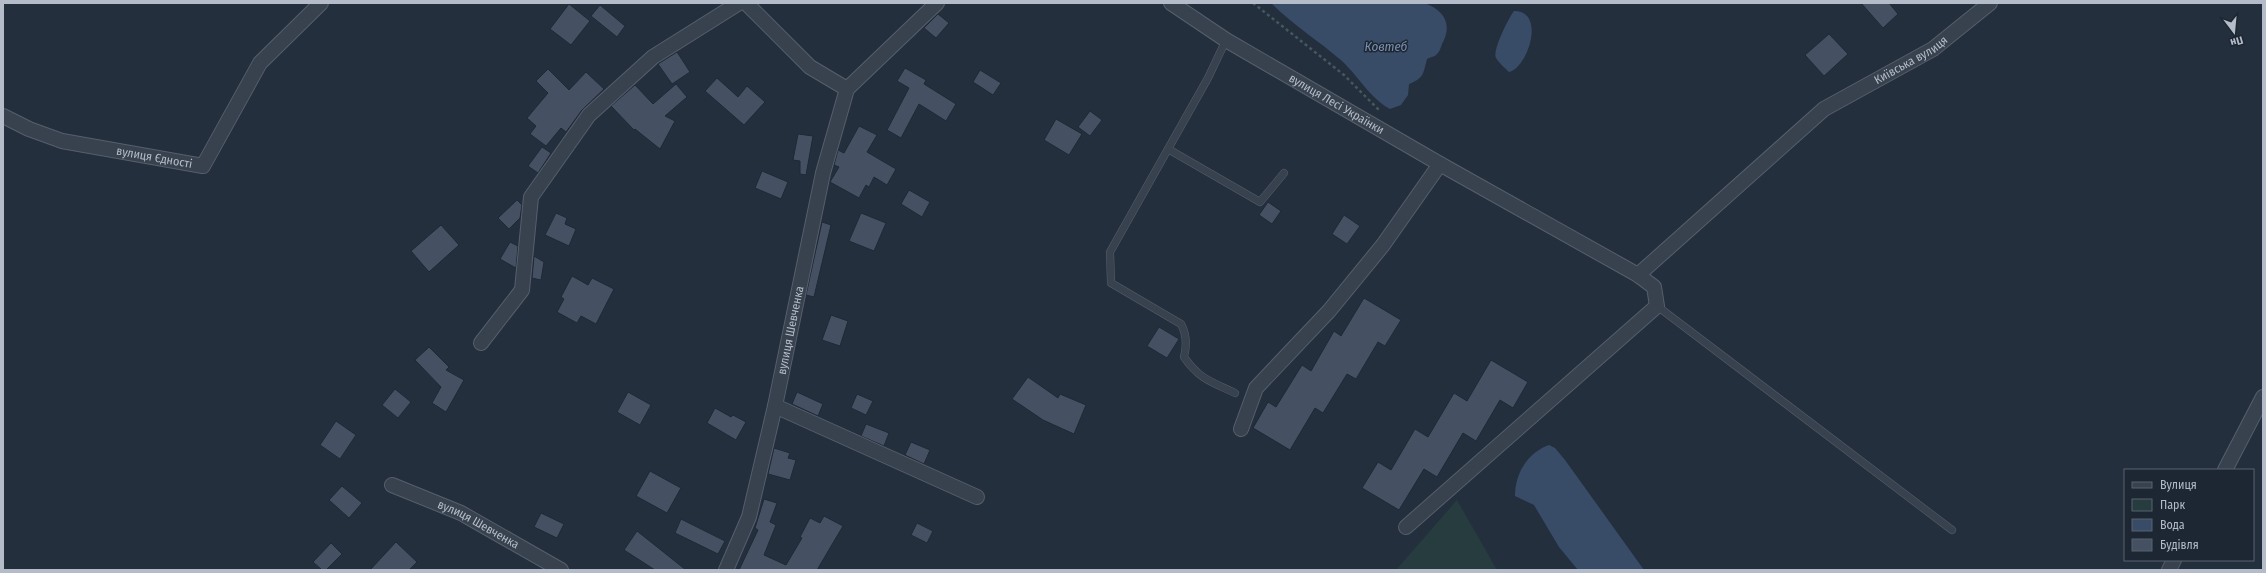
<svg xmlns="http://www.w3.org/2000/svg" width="2266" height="573" font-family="'Fira Sans Condensed',sans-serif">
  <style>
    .green { fill: #263c3f }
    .water { fill: #394c67 }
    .building { fill: #455162; stroke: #1f2835 }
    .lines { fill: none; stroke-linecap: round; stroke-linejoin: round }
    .service-casing { stroke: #565f6c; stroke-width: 8 }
    .minor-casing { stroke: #565f6c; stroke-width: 16 }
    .path { stroke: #44595c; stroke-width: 2.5; stroke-dasharray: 3 3; stroke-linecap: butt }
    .service { stroke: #38414e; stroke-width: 7 }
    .minor { stroke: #38414e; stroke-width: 14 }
    .labels { text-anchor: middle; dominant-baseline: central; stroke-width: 3; stroke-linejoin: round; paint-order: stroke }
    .street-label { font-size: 12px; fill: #b4bcc9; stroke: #1d2633 }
    .water-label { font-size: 13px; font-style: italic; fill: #7c92b1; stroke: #1d2633 }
  </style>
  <rect width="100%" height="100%" fill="#242f3e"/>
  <path class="green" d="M1457 500 1497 570H1396Z"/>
  <path class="water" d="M1271 3H1424C1444 10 1453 24 1442 44 1441 47 1439 53 1436 55 1434 57 1430 57 1427 59 1423 74 1424 78 1409 84L1408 95 1401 105 1390 109C1369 97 1359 77 1342 61 1319 41 1293 25 1271 3Z
    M1514 11C1547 11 1527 69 1509 72 1505 68 1499 63 1496 58 1492 51 1509 17 1514 11Z
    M1549 445 1555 448 1565 460 1644 570H1578L1559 547 1534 505 1515 496C1515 474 1527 453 1549 445Z"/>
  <path class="building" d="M1861 3H1889L1898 14 1883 28Z
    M569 4 590 21 571 45 550 29Z
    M600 5 625 26 617 37 591 16Z
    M938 14 949 23 936 38 924 28Z
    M1829 34 1848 54 1824 76 1805 55Z
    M677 52 690 72 672 84 658 64Z
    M905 68 926 80 924 84 956 104 946 121 919 104 901 138 887 130 909 88 897 81Z
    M548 69 569 90 586 72 604 89 582 110 566 132 561 128 546 146 530 134 536 126 527 118 548 93 536 81Z
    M980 70 1001 83 993 95 973 82Z
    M717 78 738 97 747 86 765 102 744 125 705 91Z
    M676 84 687 97 665 116 675 121 660 149 635 129 634 130 611 106 635 85 653 104Z
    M1090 111 1102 120 1090 136 1078 127Z
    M1056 119 1082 134 1069 155 1044 140Z
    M859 126 877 135 867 152 896 169 887 185 874 177 869 187 866 185 859 198 830 182 839 167 834 165 838 150 844 153Z
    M798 134 813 136 806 175 800 174V161L793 160Z
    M542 147 551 153 538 173 528 166Z
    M762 171 788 182 781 199 755 188Z
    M909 190 930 202 922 217 901 204Z
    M517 200 522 205 520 218 509 229 498 218Z
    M1268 202 1281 211 1272 224 1259 215Z
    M556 213 567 218 565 224 576 229 569 246 545 235Z
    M861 213 886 223 874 251 849 241Z
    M1344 215 1360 226 1347 244 1332 234Z
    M822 222 831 225 814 297 806 295Z
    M441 225 459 245 429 272 411 251Z
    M510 242 518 246 516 268 500 259Z
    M534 256 544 262 541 280 532 278Z
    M572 276 588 285 592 278 614 289 596 324 581 316 577 323 557 312 564 299 561 297Z
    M1364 298 1401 320 1385 346 1378 342 1356 379 1347 374 1323 413 1315 408 1290 450 1253 428 1268 402 1276 407 1302 365 1311 371 1334 331 1341 336Z
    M831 315 848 321 840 346 822 340Z
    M1159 327 1179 339 1167 358 1147 346Z
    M429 347 449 367 446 370 464 380 446 412 432 403 441 387 415 360Z
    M1491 360 1528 382 1513 408 1500 400 1476 441 1463 433 1437 477 1424 469 1399 510 1362 488 1378 462 1391 470 1415 429 1428 437 1454 393 1467 401Z
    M1028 377 1058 398 1060 394 1086 405 1074 434 1043 420 1012 399Z
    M395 389 411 402 398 418 382 405Z
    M628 392 651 405 640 425 617 412Z
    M797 392 823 404 818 416 792 404Z
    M857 394 873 401 866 415 851 408Z
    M715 408 731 417 733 415 746 422 736 440 707 423Z
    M336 421 356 435 340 459 320 445Z
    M866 424 889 433 884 446 861 436Z
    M911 442 930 450 924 464 905 455Z
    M774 448 790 453 788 458 796 460 790 480 768 474Z
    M650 471 681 488 667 513 636 496Z
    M342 486 362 503 349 518 329 500Z
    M764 499 777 503 770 522 776 525 764 555 786 565 802 538 800 537 810 518 820 523 824 516 843 526 817 570H739L758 530 755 528Z
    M541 513 564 524 557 538 534 527Z
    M681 519 725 541 718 554 675 533Z
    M917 523 933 531 927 543 911 535Z
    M637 531 686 570H655L624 550Z
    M396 542 417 562 409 570H370Z
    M331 543 342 554 326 570H322L313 562Z"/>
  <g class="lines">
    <g class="service-casing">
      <path id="service" d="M1226 40 1208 78 1110 252 1111 283 1181 324C1187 335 1187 345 1184 357 1199 379 1212 382 1235 393
        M1168 149 1260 202 1284 173
        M1657 306 1952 530"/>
    </g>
    <g class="minor-casing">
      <g id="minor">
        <path id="s1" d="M1171 3 1226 40 1440 164 1638 275 1654 287 1657 306 1406 527"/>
        <path d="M847 89 937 3"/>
        <path id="s2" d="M3 116 29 129 62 141 203 166 260 63 321 3"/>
        <path id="s3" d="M1638 275 1824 109 1933 49 1990 3"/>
        <path d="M481 343 522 290 531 197 589 115 653 57 739 3"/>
        <path d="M775 406 977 497"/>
        <path d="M1241 429 1256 388 1329 311 1383 245 1440 164"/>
        <path d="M2225 470 2263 397"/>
        <path id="s4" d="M392 485 461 513 561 570"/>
        <path id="s5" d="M726 570 749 517 775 406 823 173 847 89 810 67 746 3"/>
        <path d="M2169 570 2174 560"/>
      </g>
    </g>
    <path class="path" d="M1253 3 1344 75 1379 110"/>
    <use href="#service" class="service"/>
    <use href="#minor" class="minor"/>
  </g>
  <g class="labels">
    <g class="street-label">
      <text stroke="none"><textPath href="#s3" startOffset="349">Київська вулиця</textPath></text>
      <text stroke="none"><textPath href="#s1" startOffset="194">вулиця Лесі Українки</textPath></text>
      <text stroke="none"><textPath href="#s2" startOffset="158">вулиця Єдності</textPath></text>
      <text stroke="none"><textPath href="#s5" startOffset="249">вулиця Шевченка</textPath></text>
      <text stroke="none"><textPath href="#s4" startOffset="95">вулиця Шевченка</textPath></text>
    </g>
    <g class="water-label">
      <text x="1386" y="46">Ковтеб</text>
    </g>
  </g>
  <rect width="2266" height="573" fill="none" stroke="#b4bcc9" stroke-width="8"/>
  <rect x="2124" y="469" width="130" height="92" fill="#1d2633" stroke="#59626f"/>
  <rect x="2132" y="482" width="20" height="6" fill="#38414e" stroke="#59626f"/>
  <text x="2160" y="489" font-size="12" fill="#b4bcc9">Вулиця</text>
  <rect x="2132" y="499" width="20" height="12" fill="#263c3f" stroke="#59626f"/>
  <text x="2160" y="509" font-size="12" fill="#b4bcc9">Парк</text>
  <rect x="2132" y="519" width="20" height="12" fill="#394c67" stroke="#59626f"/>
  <text x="2160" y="529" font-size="12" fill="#b4bcc9">Вода</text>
  <rect x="2132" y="539" width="20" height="12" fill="#455162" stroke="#59626f"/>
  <text x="2160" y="549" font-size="12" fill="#b4bcc9">Будівля</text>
  <g transform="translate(2234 32) rotate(164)" stroke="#1d2633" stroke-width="3" paint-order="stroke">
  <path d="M0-3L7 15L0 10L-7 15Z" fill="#b4bcc9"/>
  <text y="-6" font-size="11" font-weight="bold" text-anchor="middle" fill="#b4bcc9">Пн</text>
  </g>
</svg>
